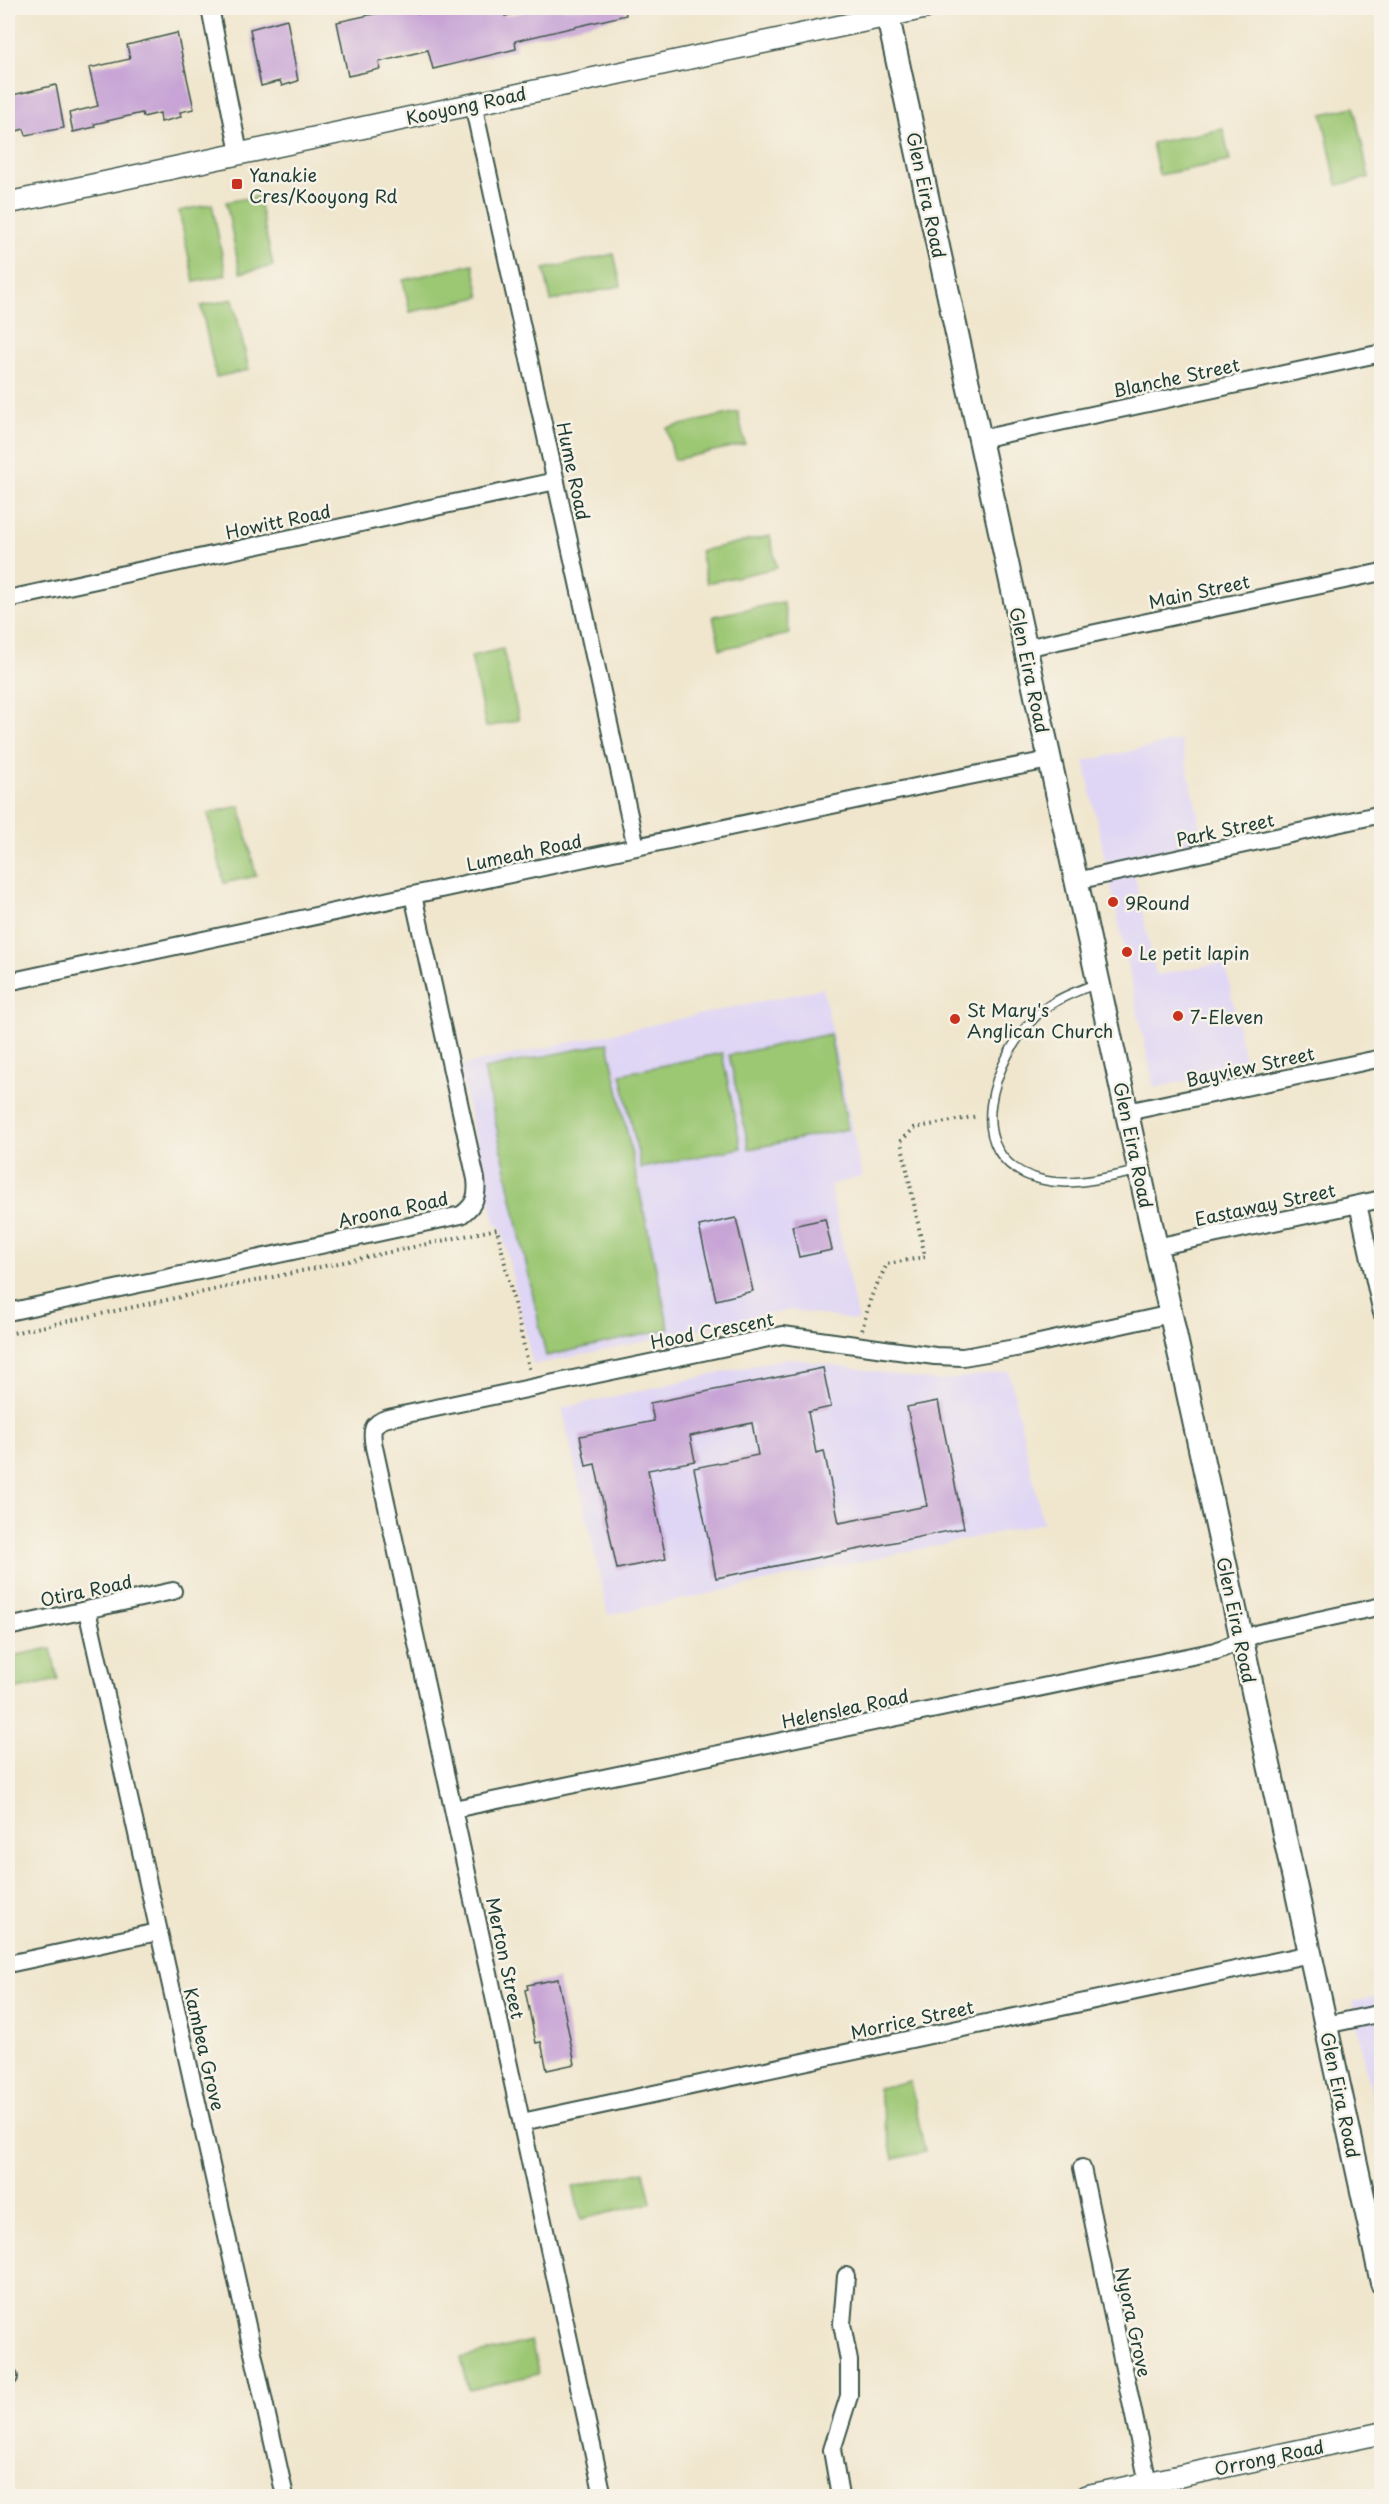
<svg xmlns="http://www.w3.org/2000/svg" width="1389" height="2504" font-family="'Playpen Sans',sans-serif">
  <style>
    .built { fill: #dfd5f5 }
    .green { fill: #9cc773; stroke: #5e8254; stroke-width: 1.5 }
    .building { fill: #c7a4d5 }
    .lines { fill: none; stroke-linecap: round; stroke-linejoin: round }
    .service-casing { stroke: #3e564b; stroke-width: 11 }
    .minor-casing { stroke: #3e564b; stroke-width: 20 }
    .tertiary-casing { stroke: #3e564b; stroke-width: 24 }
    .secondary-casing { stroke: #3e564b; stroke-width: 26 }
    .path { stroke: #3e564b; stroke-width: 4; stroke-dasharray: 1.5 4.5; stroke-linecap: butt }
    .service { stroke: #fff; stroke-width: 8 }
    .minor { stroke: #fff; stroke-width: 16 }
    .tertiary { stroke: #fff; stroke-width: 21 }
    .secondary { stroke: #fff; stroke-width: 22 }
    .poi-dot { fill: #c8321e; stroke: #f7f3e8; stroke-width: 2 }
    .labels { text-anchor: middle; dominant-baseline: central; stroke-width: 5; stroke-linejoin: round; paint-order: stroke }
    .street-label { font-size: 18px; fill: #1f3d34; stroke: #f7f3e8 }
    .poi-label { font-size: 18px; fill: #1f3d34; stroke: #f7f3e8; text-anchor: start }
  </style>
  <rect width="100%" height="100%" fill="#f7f3e8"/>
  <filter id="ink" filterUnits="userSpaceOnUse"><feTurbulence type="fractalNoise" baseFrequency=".0167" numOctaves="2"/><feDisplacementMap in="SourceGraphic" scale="12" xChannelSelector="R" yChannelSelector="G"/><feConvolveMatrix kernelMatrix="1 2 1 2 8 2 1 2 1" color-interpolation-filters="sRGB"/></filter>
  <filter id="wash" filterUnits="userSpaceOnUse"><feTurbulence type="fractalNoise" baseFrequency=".008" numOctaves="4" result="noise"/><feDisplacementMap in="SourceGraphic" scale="24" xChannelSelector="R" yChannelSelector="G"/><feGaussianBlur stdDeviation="1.35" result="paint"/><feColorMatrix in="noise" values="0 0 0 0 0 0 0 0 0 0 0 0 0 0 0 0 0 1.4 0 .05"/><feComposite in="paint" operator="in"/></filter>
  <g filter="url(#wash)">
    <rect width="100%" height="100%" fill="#f0e6cd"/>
    <path class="built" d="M1181 740 1204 841 1131 858 1156 975 1225 962 1246 1067 1154 1088 1084 761Z
      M823 988 862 1177 830 1185 858 1321 791 1310 533 1365 501 1228 495 1223 459 1066Z
      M787 1358 937 1381 1009 1371 1043 1523 608 1615 562 1408Z
      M1381 1995V2138L1352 2002Z"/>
    <path class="green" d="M1354 107 1369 178 1337 185 1322 114Z
      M1223 129 1230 161 1159 175 1152 143Z
      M258 196 273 266 240 273 226 202Z
      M212 204 226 275 194 282 179 211Z
      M614 254 621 286 551 301 544 269Z
      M473 264 480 297 410 312 403 280Z
      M233 299 249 370 216 377 201 306Z
      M738 412 745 444 674 460 667 428Z
      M770 536 777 568 707 583 700 551Z
      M783 602 790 634 720 649 713 616Z
      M503 649 519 720 486 727 471 656Z
      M240 806 256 876 224 883 208 813Z
      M830 1034 848 1129 749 1149 729 1055Z
      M608 1043 669 1329 546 1356 484 1069Z
      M722 1053 741 1148 641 1168 621 1074Z
      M51 1648 58 1680 8 1691V1657Z
      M910 2081 925 2152 893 2159 878 2088Z
      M644 2171 651 2203 581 2219 573 2187Z
      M531 2341 539 2374 469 2390 461 2358Z"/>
    <g id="blocks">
      <path class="building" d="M378 8H416L417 13 437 8H503L505 16 539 8H625L626 15 515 41 516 49 433 69 428 50 379 62 380 69 348 76 337 22 379 13Z
        M287 19 298 81 282 86 280 81 261 86 250 29Z
        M177 33 194 109 180 112 181 117 161 122 160 113 143 117 142 113 94 124 95 127 73 132 69 113 98 106 89 68 130 59 127 45Z
        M56 85 64 128 26 135 24 129 13 132 8 111V96Z
        M736 1218 753 1291 716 1300 699 1226Z
        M825 1219 832 1250 799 1257 792 1226Z
        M823 1368 831 1407 808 1412 816 1453 824 1451 839 1523 927 1506 907 1407 938 1401 964 1528 716 1578 694 1468 758 1455 752 1423 690 1436 695 1461 648 1470 666 1559 617 1569 595 1464 586 1466 580 1436 654 1421 650 1403Z
        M558 1979 575 2064 547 2070 541 2042 536 2043 525 1990 528 1989 527 1985Z"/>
    </g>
  </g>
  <g filter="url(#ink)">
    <use href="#blocks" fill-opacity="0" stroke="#3e564b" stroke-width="1.5"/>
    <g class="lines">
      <g class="service-casing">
        <path id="service" d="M1098 983C1077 991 1054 999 1037 1015 994 1057 957 1157 1039 1179 1072 1188 1106 1177 1139 1171"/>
      </g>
      <g class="minor-casing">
        <path id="minor" d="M210 8 239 153
          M473 104 636 847
          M980 439 1382 353
          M8 599 556 481
          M1025 648 1382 572
          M1076 881 1382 814
          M8 982 939 782 1049 760
          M1127 1112 1382 1058
          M1358 1204 1382 1313
          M1156 1247 1382 1199
          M8 1312 461 1215C475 1205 478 1196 476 1179L413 895
          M87 1610 285 2496
          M8 1627 173 1591
          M454 1809 1216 1651 1259 1633 1382 1606
          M8 1964 158 1932
          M1326 2025 1382 2013
          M522 2122 1310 1954
          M1082 2168 1148 2483
          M8 2377H9
          M603 2496 374 1447C371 1431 371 1423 388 1418L783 1335 935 1356 963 1357 1021 1347 1171 1314
          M840 2496 832 2450 849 2396V2361L842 2324 846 2276"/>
      </g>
      <g class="tertiary-casing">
        <path id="tertiary" d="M8 203 925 8
          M1086 2496 1382 2433"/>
      </g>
      <g class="secondary-casing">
        <path id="secondary" d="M886 8 1382 2283"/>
      </g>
      <path class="path" d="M862 1330 871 1297 887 1264 925 1257 901 1141 914 1128 978 1116
        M8 1334 497 1229 530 1372"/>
      <use href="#service" class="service"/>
      <use href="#minor" class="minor"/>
      <use href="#tertiary" class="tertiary"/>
      <use href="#secondary" class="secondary"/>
    </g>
  </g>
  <g class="poi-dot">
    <rect x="231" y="178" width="12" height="12" rx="3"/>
    <circle cx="1113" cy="902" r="6"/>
    <circle cx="1127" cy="952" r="6"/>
    <circle cx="1178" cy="1016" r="6"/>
    <circle cx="955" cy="1019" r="6"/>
  </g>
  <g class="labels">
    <g class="street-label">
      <text transform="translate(466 105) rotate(-12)">Kooyong Road</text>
      <text transform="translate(927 195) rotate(78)">Glen Eira Road</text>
      <text transform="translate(1176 377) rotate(-12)">Blanche Street</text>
      <text transform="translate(574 471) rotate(78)">Hume Road</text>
      <text transform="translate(278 521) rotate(-12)">Howitt Road</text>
      <text transform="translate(1199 591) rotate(-12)">Main Street</text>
      <text transform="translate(1030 670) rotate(78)">Glen Eira Road</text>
      <text transform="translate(1225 829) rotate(-12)">Park Street</text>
      <text transform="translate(524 852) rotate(-12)">Lumeah Road</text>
      <text transform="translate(1250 1066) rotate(-12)">Bayview Street</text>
      <text transform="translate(1134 1145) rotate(78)">Glen Eira Road</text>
      <text transform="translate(1265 1204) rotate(-12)">Eastaway Street</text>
      <text transform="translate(393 1209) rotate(-12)">Aroona Road</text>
      <text transform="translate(712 1330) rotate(-11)">Hood Crescent</text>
      <text transform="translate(86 1590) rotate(-12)">Otira Road</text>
      <text transform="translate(1237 1620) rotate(78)">Glen Eira Road</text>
      <text transform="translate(845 1708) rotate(-12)">Helenslea Road</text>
      <text transform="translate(506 1958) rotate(78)">Merton Street</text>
      <text transform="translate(912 2019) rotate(-12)">Morrice Street</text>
      <text transform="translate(205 2049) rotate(77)">Kambea Grove</text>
      <text transform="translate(1341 2095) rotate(78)">Glen Eira Road</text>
      <text transform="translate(1134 2322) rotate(78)">Nyora Grove</text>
      <text transform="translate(1269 2457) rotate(-12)">Orrong Road</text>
    </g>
    <g class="poi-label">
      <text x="249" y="174">Yanakie<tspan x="249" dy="21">Cres/Kooyong Rd</tspan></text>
      <text x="1125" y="902">9Round</text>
      <text x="1139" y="952">Le petit lapin</text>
      <text x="967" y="1009">St Mary's<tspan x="967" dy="21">Anglican Church</tspan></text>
      <text x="1190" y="1016">7-Eleven</text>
    </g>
  </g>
  <rect width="1389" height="2504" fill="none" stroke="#f7f3e8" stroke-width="30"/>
</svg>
